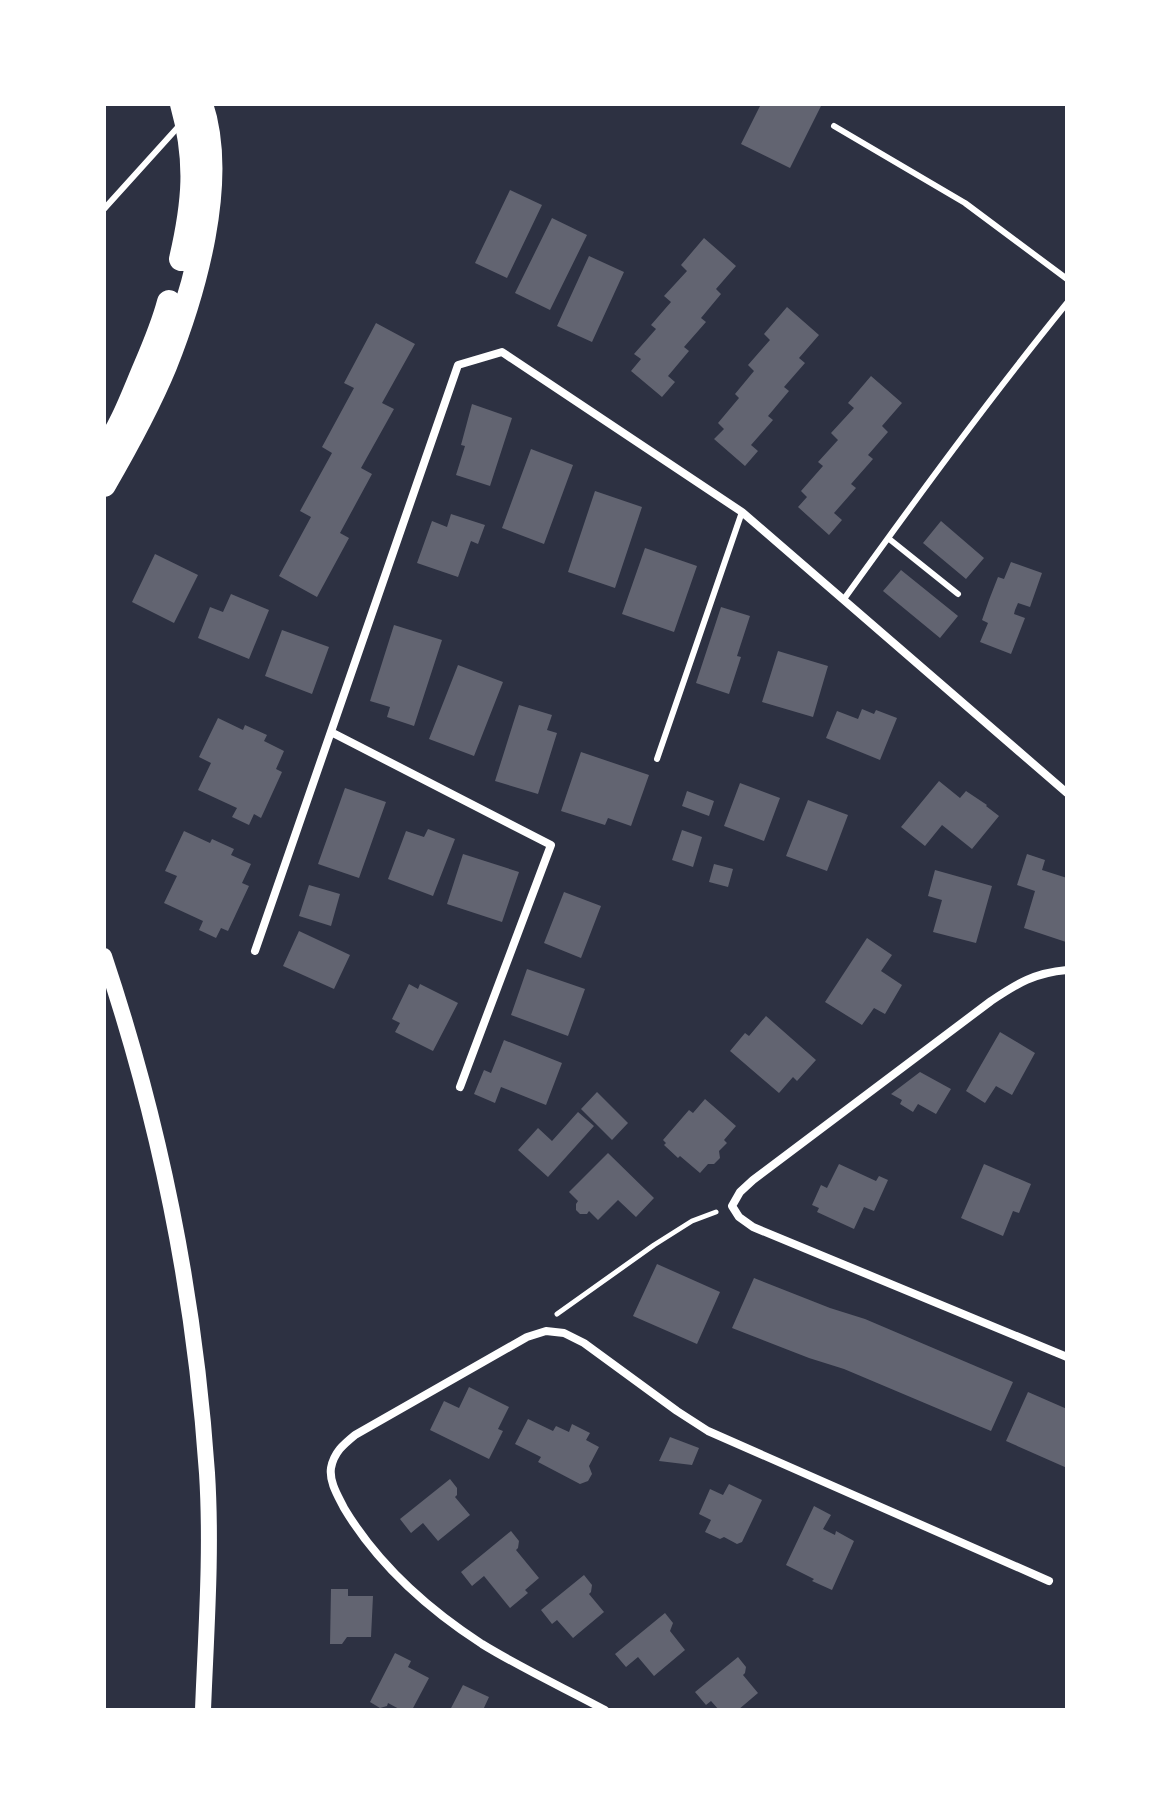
<svg xmlns="http://www.w3.org/2000/svg" width="1171" height="1814" font-family="Manrope,sans-serif">
  <style>
    .building { fill: #626471 }
    .lines { fill: none; stroke-linecap: round; stroke-linejoin: round }
    .path { stroke: #fff; stroke-width: 5 }
    .service { stroke: #fff; stroke-width: 6 }
    .minor { stroke: #fff; stroke-width: 8 }
    .secondary { stroke: #fff; stroke-width: 16 }
    .motorway { stroke: #fff; stroke-width: 24 }
  </style>
  <rect width="100%" height="100%" fill="#2d3142"/>
  <path class="building" d="M761 104H822L790 168 741 144Z
    M510 190 542 205 507 278 475 263Z
    M552 218 587 235 550 310 515 293Z
    M704 238 736 266 716 289 721 294 701 318 706 322 684 347 689 351 668 376 675 382 662 397 631 371 641 359 634 354 656 329 651 325 671 302 664 296 687 271 681 265Z
    M589 256 624 272 592 342 557 326Z
    M787 307 819 335 799 358 805 363 784 387 789 391 768 416 773 420 751 445 758 451 745 466 714 439 724 429 718 423 739 398 735 394 754 371 748 365 770 340 764 334Z
    M376 323 415 344 382 403 394 409 361 468 372 474 340 533 349 538 317 597 279 576 311 517 300 511 332 453 322 447 354 388 344 383Z
    M871 376 902 403 882 426 888 432 868 455 873 459 851 484 856 488 834 513 842 520 829 535 798 507 807 497 801 491 823 466 818 462 838 440 831 433 854 408 848 403Z
    M472 404 512 418 490 486 456 475 465 446 461 445Z
    M531 449 573 465 544 544 502 528Z
    M595 491 642 507 615 588 568 572Z
    M451 514 485 525 478 544 471 541 458 577 417 563 432 521 447 527Z
    M941 521 984 558 966 579 923 543Z
    M645 548 697 566 674 632 622 614Z
    M155 554 198 575 174 623 132 602Z
    M1011 562 1042 573 1030 607 1018 603 1015 610 1014 614 1025 618 1011 654 980 642 988 623 982 620 989 600 998 577 1004 579Z
    M901 570 958 616 940 638 883 591Z
    M231 594 269 610 249 659 198 638 210 607 223 612Z
    M721 607 750 616 737 656 741 657 729 694 696 683Z
    M394 625 442 640 414 726 387 717 390 707 370 701Z
    M282 630 329 647 312 694 265 676Z
    M778 651 828 666 813 717 762 702Z
    M458 665 503 682 474 756 429 739Z
    M519 705 552 715 547 730 557 733 538 794 495 781Z
    M862 709 874 714 876 710 897 718 880 760 826 738 837 711 858 719Z
    M218 718 243 730 245 725 267 735 264 741 284 751 276 769 282 772 261 818 254 814 249 825 232 817 237 808 198 790 211 763 199 757Z
    M581 752 649 775 631 826 608 818 605 825 561 811Z
    M939 781 960 798 966 791 987 805 986 806 999 816 972 849 942 825 925 846 901 827Z
    M740 783 780 798 764 841 724 826Z
    M345 788 386 802 359 878 318 864Z
    M687 791 714 801 709 816 682 806Z
    M808 800 848 815 827 871 786 856Z
    M428 829 455 839 433 896 388 879 406 831 424 837Z
    M682 830 702 837 693 867 672 860Z
    M184 831 210 843 212 839 234 849 231 855 251 864 242 883 249 886 228 931 221 928 216 938 199 930 203 921 164 903 177 876 165 871Z
    M463 854 519 872 502 922 447 904Z
    M1027 854 1045 860 1042 870 1067 878 1066 942 1024 928 1035 891 1017 885Z
    M714 864 733 869 728 887 709 882Z
    M935 870 992 886 976 943 933 932 942 900 928 896Z
    M309 885 340 894 331 926 299 916Z
    M564 892 601 906 581 958 544 943Z
    M299 931 350 955 334 989 283 966Z
    M867 938 892 955 881 971 902 985 885 1014 874 1008 862 1025 825 1002Z
    M527 969 585 989 568 1036 511 1015Z
    M409 984 418 989 420 984 458 1003 433 1051 395 1032 400 1023 392 1019Z
    M766 1016 816 1060 797 1081 793 1077 779 1093 730 1051 745 1033 749 1036Z
    M1000 1032 1035 1053 1012 1095 996 1086 985 1103 966 1091Z
    M504 1040 562 1063 546 1105 501 1087 495 1103 474 1094 484 1070 491 1073Z
    M920 1072 951 1089 936 1114 918 1104 913 1112 900 1104 902 1100 891 1094Z
    M597 1092 628 1123 612 1140 581 1109Z
    M705 1099 736 1126 724 1140 727 1143 719 1151 720 1158 714 1164H708L700 1173 680 1156 678 1158 664 1145 666 1143 663 1140 689 1110 693 1113Z
    M578 1112 594 1126 548 1177 518 1150 538 1128 552 1141Z
    M608 1153 654 1198 636 1217 618 1200 598 1220 589 1211 587 1214H580L576 1210V1204L578 1201 569 1192Z
    M839 1164 876 1181 879 1176 888 1180 874 1211 864 1207 854 1229 817 1212 819 1208 812 1205 821 1185 827 1188Z
    M984 1164 1031 1184 1019 1213 1013 1211 1003 1236 961 1218Z
    M657 1264 720 1292 697 1344 633 1316Z
    M754 1278 830 1308 865 1319 1013 1382 991 1431 844 1369 809 1358 732 1328Z
    M469 1387 509 1407 498 1429 503 1431 489 1459 430 1430 444 1401 459 1408Z
    M1028 1392 1067 1409V1468L1006 1441Z
    M528 1419 553 1431 556 1426 569 1432 572 1424 590 1433 586 1440 599 1447 589 1466 592 1474 588 1481 580 1484 538 1462 541 1457 515 1444Z
    M670 1437 699 1448 692 1465 659 1461Z
    M450 1479 457 1488V1495L455 1497 470 1515 438 1541 423 1523 411 1533 400 1519Z
    M729 1484 762 1500 742 1542 737 1544 724 1537 720 1539 705 1532 711 1520 699 1514 710 1489 723 1495Z
    M814 1506 831 1515 823 1529 835 1535 836 1531 854 1541 832 1590 812 1581 814 1579 786 1565Z
    M511 1531 519 1541 518 1548 516 1550 539 1578 525 1590 528 1593 510 1608 484 1576 472 1586 461 1572Z
    M584 1575 592 1585 591 1592 589 1594 604 1612 573 1638 557 1620 552 1624 541 1610Z
    M331 1589H348V1596H373L371 1637H347L342 1644H330Z
    M665 1613 673 1623 670 1631 685 1650 654 1676 638 1657 626 1667 615 1654Z
    M395 1653 411 1661 408 1667 429 1678 412 1710H401L388 1703 387 1706 380 1708 370 1702Z
    M738 1657 746 1667 745 1673 743 1675 758 1693 738 1710H719L711 1701 706 1705 695 1692Z
    M463 1685 489 1697 483 1710H450Z"/>
  <g class="lines">
    <path class="path" d="M557 1314 654 1245 692 1221 716 1212"/>
    <path class="service" d="M834 126 965 203 1067 279
      M104 209 179 126
      M888 538 958 594
      M844 599C916 499 989 399 1067 303
      M657 759 742 512"/>
    <path class="minor" d="M331 732 551 845 460 1087
      M255 951 458 365 502 352 742 512 1067 793
      M1067 970C1034 973 1018 983 991 1001L753 1180 740 1192 732 1206 739 1217 753 1227 1067 1357
      M605 1710C564 1688 521 1668 482 1644 428 1609 377 1563 344 1508 338 1496 329 1482 331 1468 334 1452 344 1444 355 1435L527 1337 546 1331 564 1333 584 1343 677 1411 708 1431 1049 1581"/>
    <path class="secondary" d="M104 956C160 1123 195 1298 207 1473 212 1552 206 1632 203 1710"/>
    <path class="motorway" d="M181 259C194 203 198 161 182 104
      M104 451C122 426 133 395 145 367 154 346 163 325 169 302
      M104 485C126 447 148 407 165 366 194 293 227 181 201 104"/>
  </g>
  <rect width="1171" height="1814" fill="none" stroke="#ffffff" stroke-width="212"/>
</svg>
